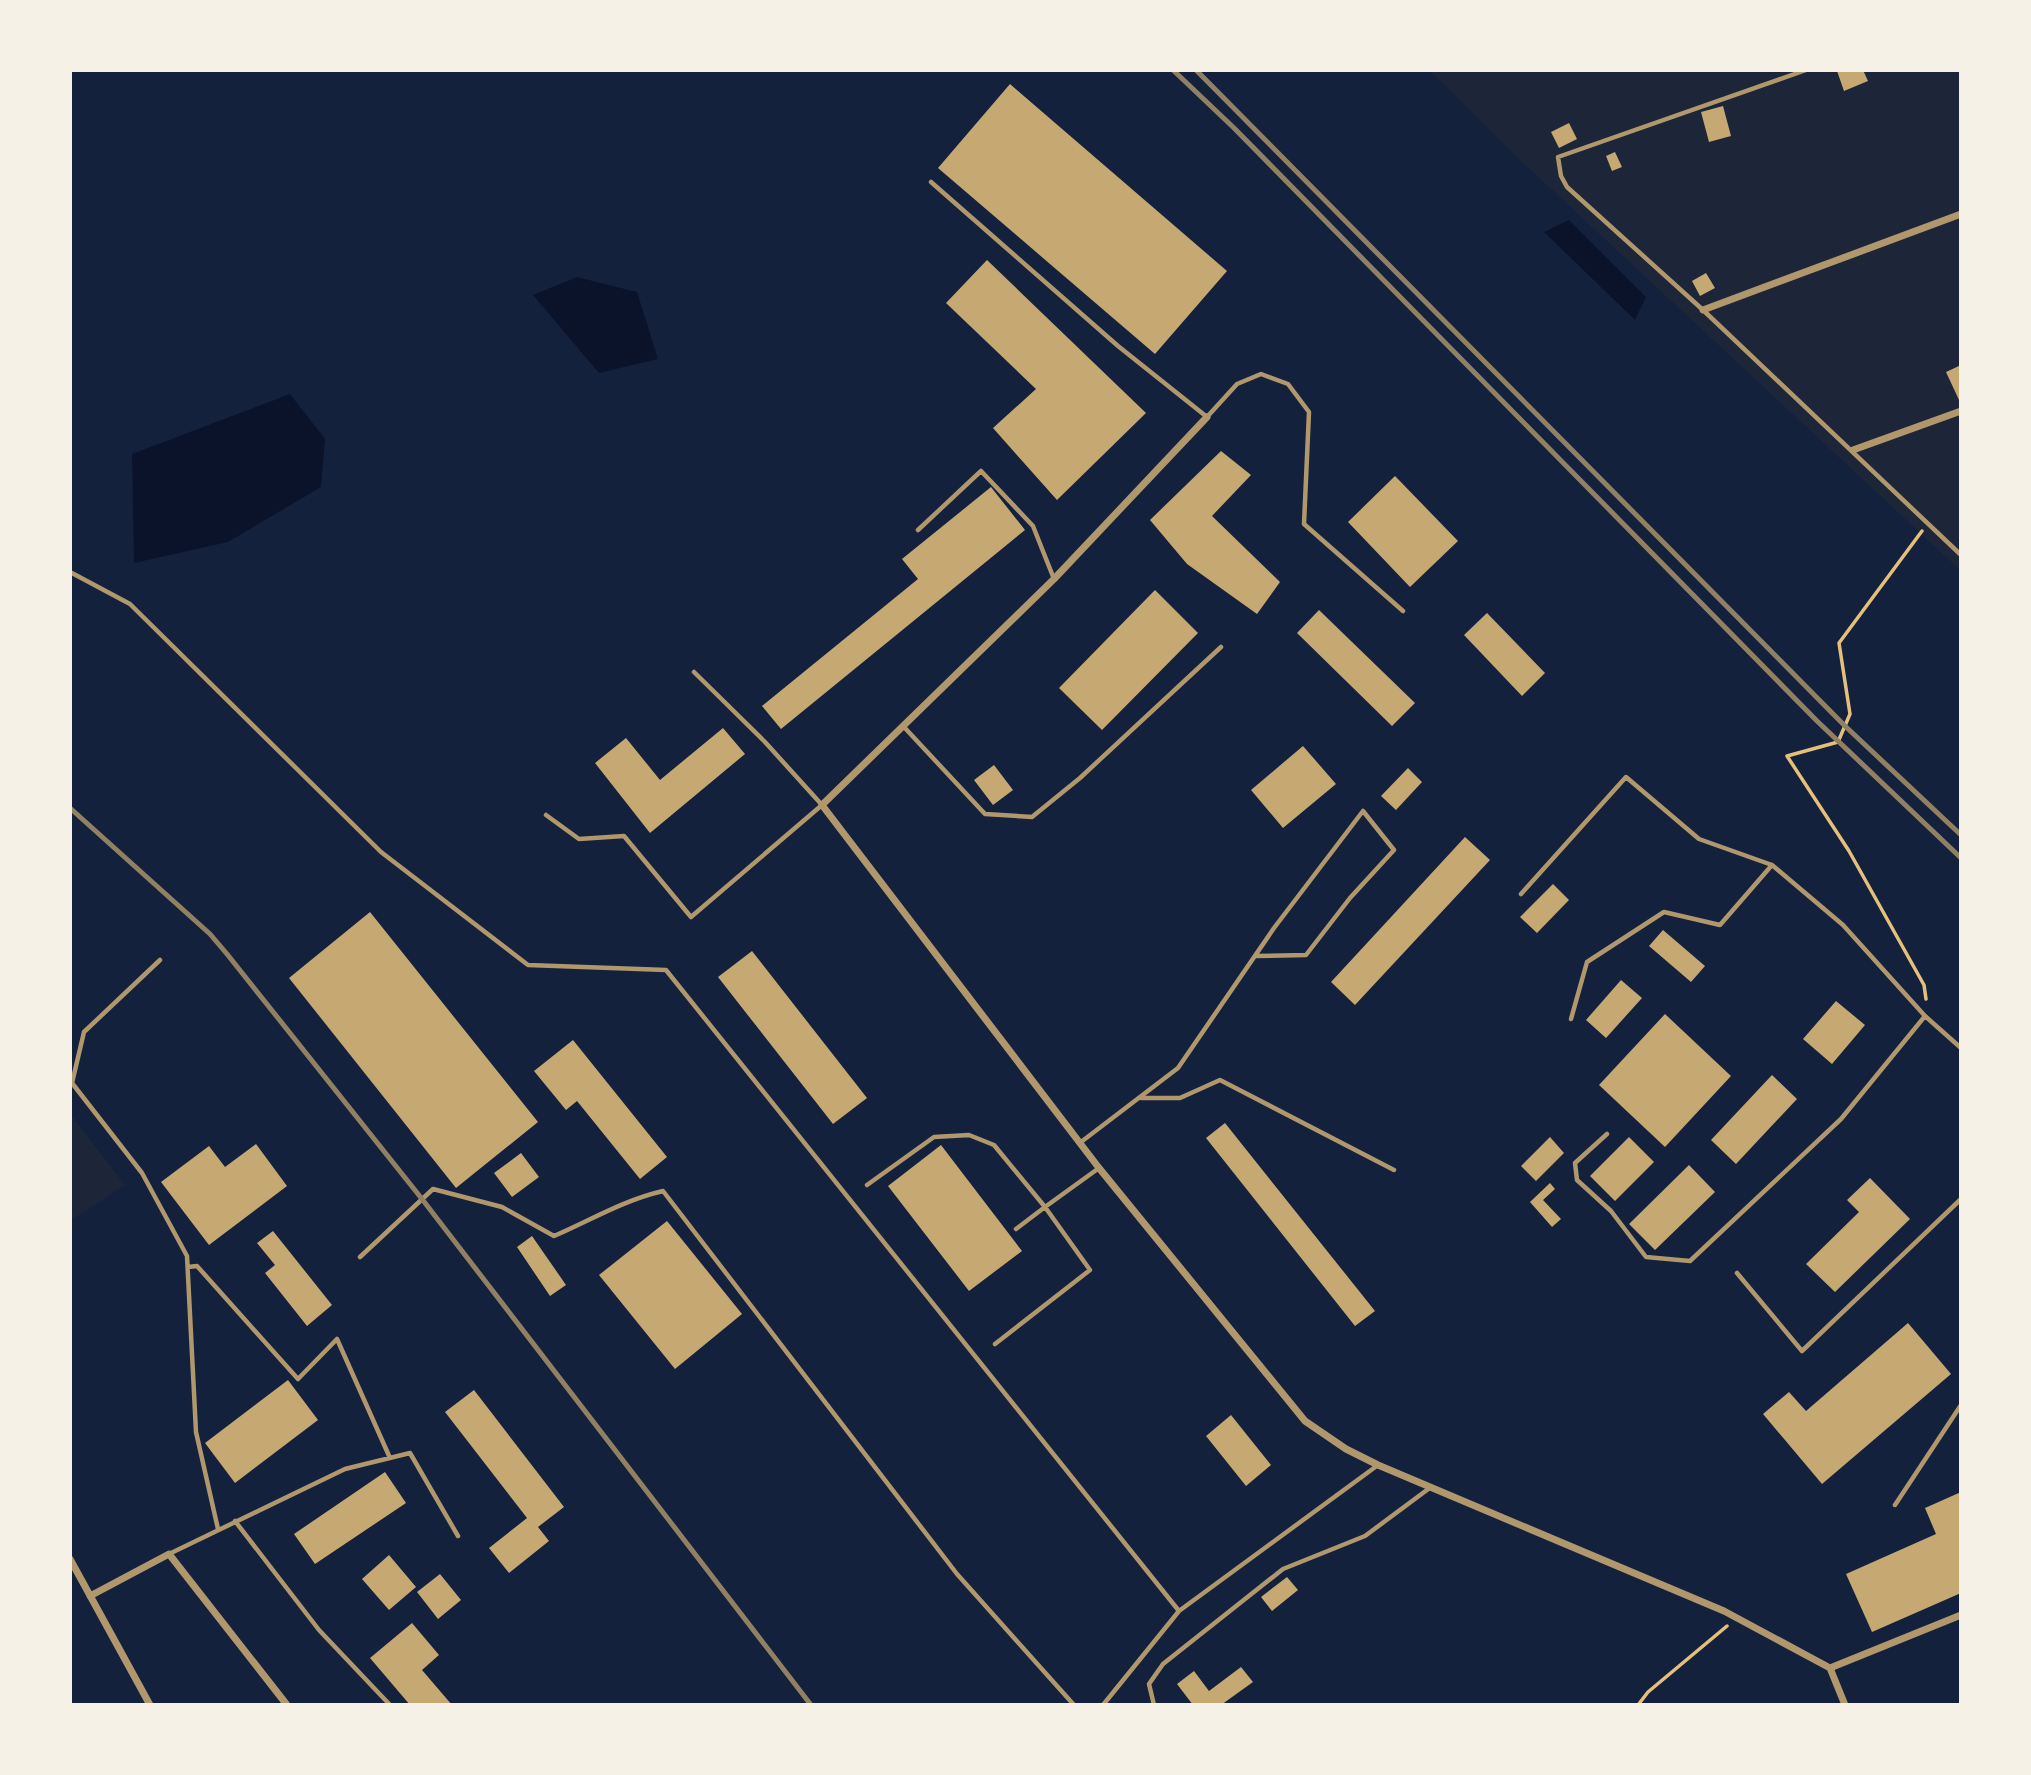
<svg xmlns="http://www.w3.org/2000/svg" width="2031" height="1775" font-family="'IBM Plex Sans',sans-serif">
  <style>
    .green { fill: #1d2539 }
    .water { fill: #0b132b }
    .building { fill: #c6a872 }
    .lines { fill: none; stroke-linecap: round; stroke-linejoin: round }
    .path { stroke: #e5c07b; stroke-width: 3.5 }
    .service { stroke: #b1986c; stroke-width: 4.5 }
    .minor { stroke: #b1986c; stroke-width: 7 }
    .rail { stroke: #918062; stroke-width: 5 }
  </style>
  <rect width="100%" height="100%" fill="#14213d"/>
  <path class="green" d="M1429 70H1961V571L1521 161Z
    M70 1114 125 1185 70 1221Z"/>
  <path class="water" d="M1569 220 1646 297 1635 320 1544 232Z
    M577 277 637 292 658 359 599 373 533 295Z
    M290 394 325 439 321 487 228 542 134 563 132 454Z"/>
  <path class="building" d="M1863 70 1868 81 1844 91 1837 71Z
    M1010 84 1227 271 1155 354 938 168Z
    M1723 106 1731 136 1709 142 1701 112Z
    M1569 123 1577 139 1559 148 1551 132Z
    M1615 152 1622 167 1612 171 1606 156Z
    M987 260 1146 413 1057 500 993 428 1036 389 946 303Z
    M1706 273 1715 288 1700 296 1692 281Z
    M1961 365V399L1959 400 1946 372Z
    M1221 451 1251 475 1212 516 1280 582 1257 614 1187 564 1150 520Z
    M1395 476 1458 541 1410 587 1348 522Z
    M991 487 1025 530 781 729 762 706 918 579 902 559Z
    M1155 590 1198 633 1102 730 1059 688Z
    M1319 610 1415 703 1392 726 1297 633Z
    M1487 613 1545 673 1522 696 1464 635Z
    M723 728 745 754 650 833 595 763 626 738 660 780Z
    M1303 746 1336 784 1283 828 1251 790Z
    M994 765 1013 790 993 805 974 780Z
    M1408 768 1422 782 1396 810 1381 796Z
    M1465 837 1490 860 1355 1005 1331 982Z
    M1553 884 1569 900 1537 933 1520 917Z
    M370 912 538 1122 456 1188 289 978Z
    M1663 930 1705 966 1691 982 1649 946Z
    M752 951 867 1098 833 1124 718 977Z
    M1621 980 1642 998 1606 1038 1586 1020Z
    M1836 1001 1865 1025 1832 1064 1803 1039Z
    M1665 1014 1731 1076 1665 1147 1599 1085Z
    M573 1040 667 1157 640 1179 577 1101 566 1110 534 1071Z
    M1772 1075 1797 1099 1736 1164 1711 1140Z
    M1225 1123 1375 1311 1355 1326 1206 1138Z
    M1550 1137 1564 1153 1536 1181 1521 1166Z
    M1629 1137 1654 1162 1615 1201 1590 1176Z
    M256 1144 287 1186 209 1245 161 1182 209 1146 225 1167Z
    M941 1145 1022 1251 969 1291 888 1186Z
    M521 1153 539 1177 512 1197 494 1173Z
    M1689 1165 1715 1192 1655 1250 1629 1224Z
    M1870 1178 1910 1219 1835 1292 1806 1264 1859 1212 1847 1200Z
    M1550 1183 1555 1189 1543 1200 1561 1219 1552 1227 1530 1202Z
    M667 1221 742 1314 675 1369 599 1275Z
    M273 1231 332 1305 307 1326 265 1273 275 1265 257 1243Z
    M532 1236 566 1285 550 1296 517 1247Z
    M1908 1323 1951 1374 1822 1484 1763 1414 1789 1392 1806 1411Z
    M288 1380 318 1420 235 1483 205 1443Z
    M474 1390 564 1507 538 1527 549 1541 509 1573 489 1548 527 1518 445 1412Z
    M1231 1415 1271 1465 1246 1486 1206 1436Z
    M385 1472 406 1503 315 1564 294 1534Z
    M1961 1492V1593L1872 1632 1846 1574 1936 1534 1925 1508Z
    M389 1555 416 1587 389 1610 362 1579Z
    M440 1574 461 1600 438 1619 417 1592Z
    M1287 1577 1298 1590 1272 1611 1261 1597Z
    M412 1623 439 1655 422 1670 452 1705H410L370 1658Z
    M1241 1667 1253 1682 1221 1705H1193L1177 1684 1194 1671 1209 1691Z"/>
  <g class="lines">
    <path class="path" d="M1922 531 1839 643 1850 714 1838 742 1787 756 1849 851 1924 985 1926 999
      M1638 1705 1648 1692 1727 1626"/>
    <path class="service" d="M1806 70 1558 157 1561 176 1567 187 1703 310 1961 555
      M931 182 1118 346 1207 417 1237 384 1261 374 1288 384 1309 412 1304 524 1403 611
      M918 530 981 471 1033 526 1054 579
      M70 572 130 604 381 852 528 965 666 970 1179 1611 1378 1465
      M904 727 985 814 1032 817 1080 778 1221 647
      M546 815 579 839 624 836 691 917 822 805 765 742 694 672
      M1521 894 1626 777 1699 839 1772 865
      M160 960 84 1032 72 1083 142 1173 187 1256 196 1432 218 1529
      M1571 1019 1587 962 1664 912 1720 925 1772 865 1843 925 1925 1016
      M1141 1098H1180L1220 1080 1394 1170
      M1607 1134 1575 1163 1577 1180 1611 1211 1646 1257 1690 1261 1841 1119 1925 1016 1961 1048
      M1081 1142 1178 1068 1274 928 1363 811 1394 850 1350 898 1306 955 1255 956
      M867 1185 934 1137 969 1135 994 1145 1045 1207 1099 1168
      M360 1257 433 1189 502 1207 554 1236C591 1220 624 1200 663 1191L957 1574 1074 1705
      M188 1267 197 1266 298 1379 337 1339 390 1458
      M1737 1273 1802 1351 1961 1199
      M995 1344 1090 1270 1045 1207 1016 1229
      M1895 1505 1961 1405
      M235 1521 319 1630 390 1705
      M169 1554 345 1469 410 1453 458 1536
      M1103 1705 1179 1611
      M1154 1705 1149 1684 1163 1664 1283 1569 1365 1536 1431 1487"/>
    <path class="minor" d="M1703 310 1961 214
      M1207 417 1054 579 822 805 1099 1168 1305 1421 1346 1449 1378 1465 1724 1611 1830 1668 1845 1705
      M1853 450 1961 411
      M70 1559 150 1705
      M90 1596 169 1554 287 1705
      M1830 1668 1961 1615"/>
    <path class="rail" d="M1173 70 1234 128 1817 721 1961 858
      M1196 70 1845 726 1961 835
      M70 808 210 934 227 954 422 1199 811 1705"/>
  </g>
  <rect width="2031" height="1775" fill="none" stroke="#f6f1e7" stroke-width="144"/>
</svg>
